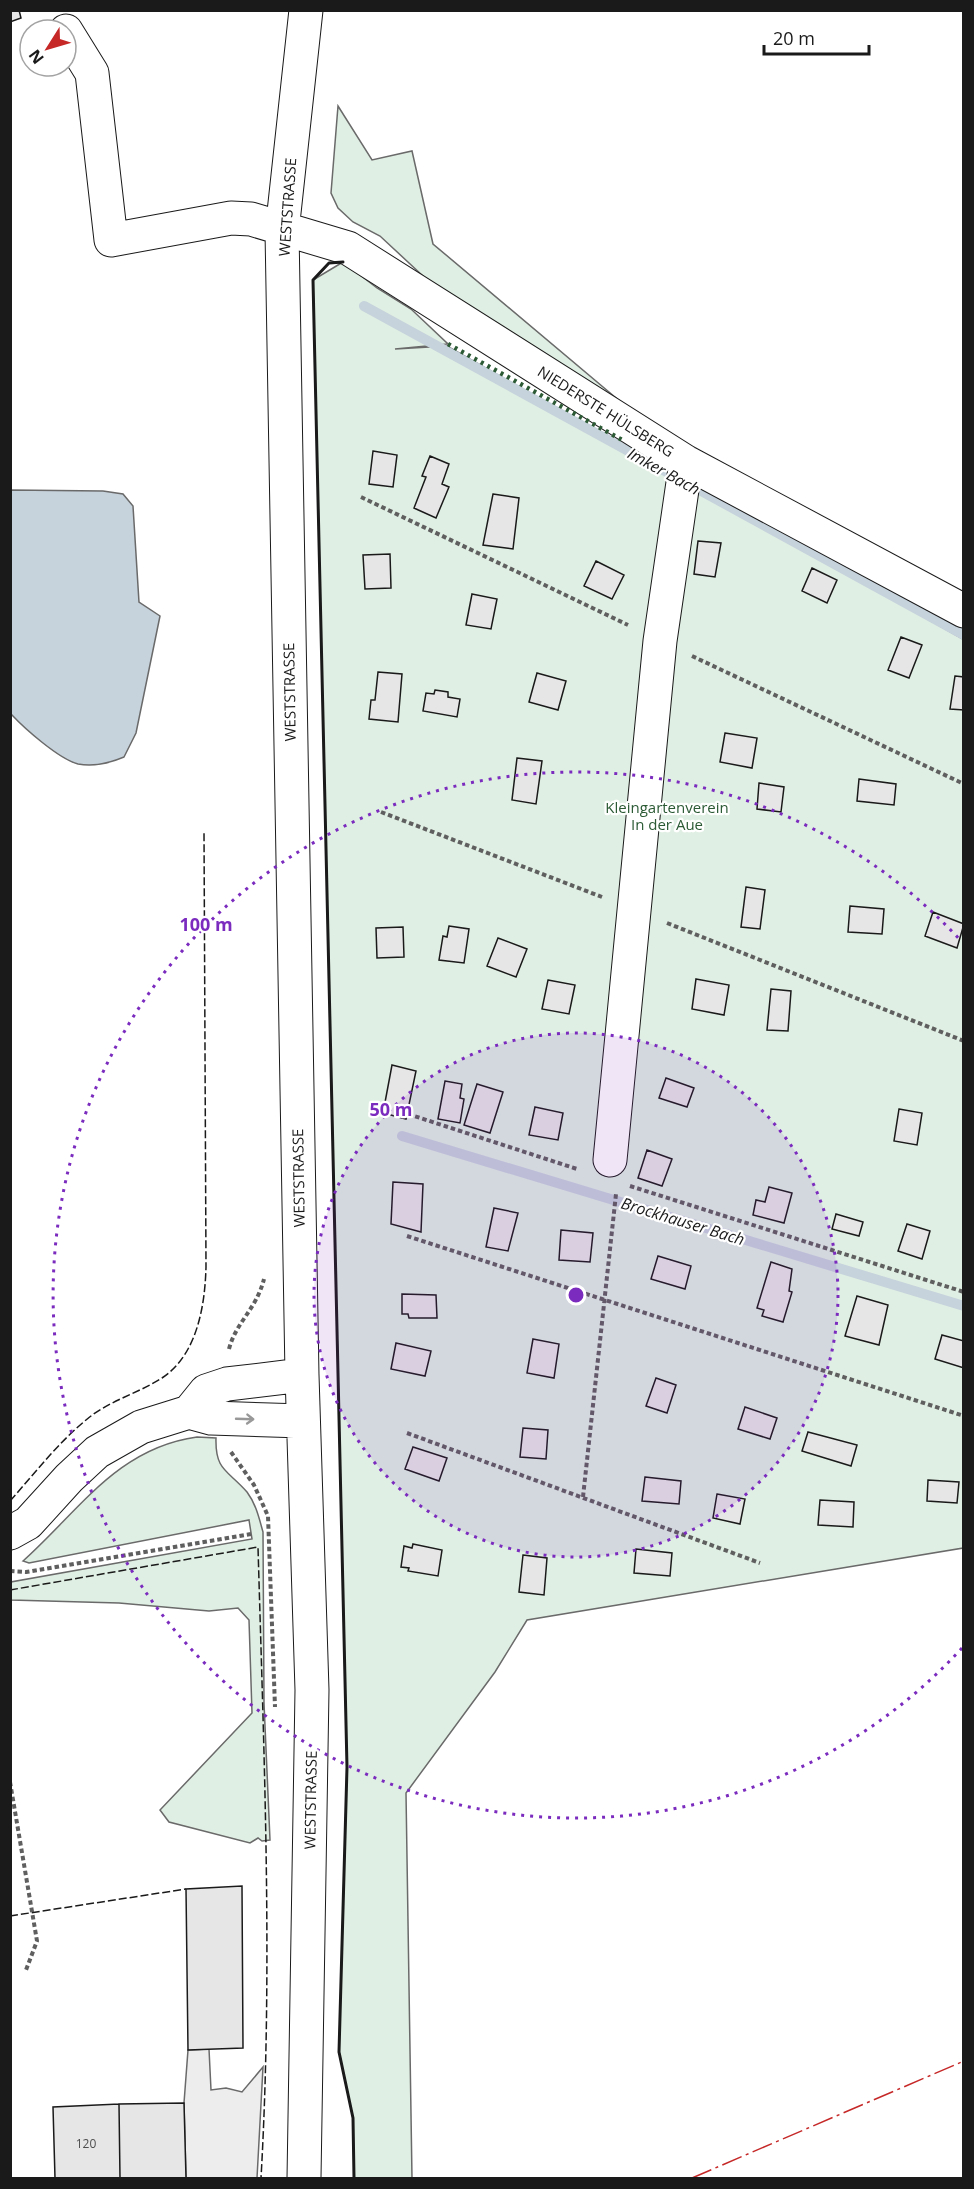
<svg xmlns="http://www.w3.org/2000/svg" width="974" height="2189" font-family="'Open Sans',sans-serif">
  <style>
    .green { fill: #e0efe3; stroke: #6a6a6a; stroke-width: 1.5 }
    .parking { fill: #ededed; stroke: #6a6a6a; stroke-width: 1.5 }
    .water { fill: #c6d2dc; stroke: #6a6a6a; stroke-width: 1.5 }
    .lines { fill: none; stroke-linecap: round; stroke-linejoin: round }
    .stream { stroke: #c6d2dc; stroke-width: 10 }
    .building { fill: #e6e6e6; stroke: #1a1a1a; stroke-width: 1.5 }
    .minor-casing { stroke: #1a1a1a; stroke-width: 35 }
    .path { stroke: #5f5f5f; stroke-width: 4; stroke-dasharray: 4.5 3; stroke-linecap: butt }
    .minor { stroke: #fff; stroke-width: 33 }
    .hedge { stroke: #2b5a34; stroke-width: 4.5; stroke-dasharray: 3 4.5; stroke-linecap: butt }
    .fence { stroke: #1a1a1a; stroke-width: 1.5; stroke-dasharray: 8 3; stroke-linecap: butt }
    .wall { stroke: #1a1a1a; stroke-width: 3 }
    .power { stroke: #c62828; stroke-width: 1.5; stroke-dasharray: 21 4.5 3 4.5; stroke-linecap: butt }
    .oneway { stroke: #989898 }
    .ring { fill: none; stroke: #7b2cbf; stroke-width: 3; stroke-dasharray: 3 6 }
    .labels { text-anchor: middle; dominant-baseline: central; stroke-width: 4.5; stroke-linejoin: round; paint-order: stroke }
    .number-label { font-size: 12px; fill: #4d4d4d }
    .street-label { font-size: 15px; fill: #1a1a1a; stroke: #fff }
    .park-label { font-size: 15px; fill: #2b5a34; stroke: #fff }
    .water-label { font-size: 16px; font-style: italic; fill: #1a1a1a; stroke: #fff }
    .centre { fill: #7b2cbf; stroke: #fff; stroke-width: 3 }
    .ring-label { font-size: 18px; text-anchor: middle; font-weight: bold; fill: #7b2cbf; stroke: #fff; stroke-width: 4.5; stroke-linejoin: round; paint-order: stroke }
  </style>
  <rect width="100%" height="100%" fill="#fff"/>
  <path class="green" d="M338 106 372 160 412 151 433 244 647 424 438 290 380 236 353 222 338 208 331 193Z
    M343 262 377 288 411 309 448 344 395 349 447 346 963 639V1548L527 1620 495 1672 406 1793 412 2178H354L353 2118 339 2052 347 1767 313 280Z
    M197 1437 216 1438C215 1471 228 1470 247 1492 256 1504 259 1518 263 1532L264 1703 270 1840 262 1841 258 1838 250 1843 169 1822 160 1810 252 1713 249 1620 238 1608 209 1611 119 1603 11 1600V1582L252 1539 249 1520 29 1563 23 1561C79 1511 117 1448 197 1437Z"/>
  <path class="parking" d="M209 2049 211 2090 226 2088 242 2092 263 2067 257 2178H186L184 2103 188 2050Z"/>
  <path class="water" d="M11 490 103 491 123 494 133 506 139 602 160 616 136 733 124 757C110 763 94 767 78 764 59 759 25 729 11 714Z"/>
  <g class="lines">
    <path class="stream" d="M364 306 964 635
      M402 1136 964 1306"/>
  </g>
  <path class="building" d="M10 10H19L21 18 10 22Z
    M373 451 397 455 393 487 369 484Z
    M430 456 449 464 442 484 449 487 436 518 414 508 426 477 422 476Z
    M493 494 519 498 513 549 483 545Z
    M698 541 721 543 715 577 694 574Z
    M390 554 391 588 365 589 363 555Z
    M596 561 624 575 612 599 584 586Z
    M812 568 837 580 827 603 802 591Z
    M472 594 497 599 491 629 466 625Z
    M901 637 922 645 909 678 888 670Z
    M378 672 402 674 398 722 369 719 371 700H375Z
    M537 673 566 681 558 710 529 702Z
    M955 676 964 677V710L950 709Z
    M435 690 448 692V697L460 699 457 717 423 711 426 693 434 694Z
    M725 733 757 738 752 768 720 762Z
    M517 758 542 761 536 804 512 800Z
    M859 779 896 784 894 805 857 801Z
    M759 783 784 787 781 812 757 809Z
    M746 887 765 890 760 929 741 927Z
    M850 906 884 909 882 934 848 932Z
    M933 912 964 924 957 948 925 936Z
    M449 926 469 929 464 963 439 960 443 936 447 937Z
    M403 927 404 957 377 958 376 928Z
    M498 938 527 949 516 977 487 966Z
    M696 979 729 985 724 1015 692 1009Z
    M548 980 575 985 569 1014 542 1009Z
    M771 989 791 991 788 1031 767 1030Z
    M392 1065 416 1071 406 1119 383 1113Z
    M666 1078 694 1088 687 1107 659 1098Z
    M445 1081 462 1084 460 1098 464 1099 460 1123 438 1119Z
    M477 1084 503 1092 490 1133 464 1125Z
    M535 1107 563 1113 558 1140 529 1135Z
    M899 1109 922 1113 917 1145 894 1141Z
    M647 1150 672 1159 662 1186 638 1178Z
    M393 1182 423 1184 421 1232 391 1224Z
    M769 1187 792 1193 784 1223 753 1215 756 1200 765 1202Z
    M494 1208 518 1213 508 1251 486 1247Z
    M836 1214 863 1222 859 1236 832 1229Z
    M907 1224 930 1231 922 1259 898 1251Z
    M561 1230 593 1233 590 1262 559 1260Z
    M658 1256 691 1266 685 1289 651 1279Z
    M771 1262 792 1269 789 1291 792 1292 783 1322 762 1316 764 1310 757 1308Z
    M402 1294 436 1295 437 1318H409L408 1314H402Z
    M857 1296 888 1305 879 1345 845 1336Z
    M942 1335 964 1341V1368L935 1359Z
    M533 1339 559 1344 554 1378 527 1373Z
    M396 1343 431 1351 425 1376 391 1369Z
    M656 1378 676 1385 667 1413 646 1406Z
    M745 1407 777 1418 770 1439 738 1429Z
    M523 1428 548 1430 546 1459 520 1457Z
    M808 1432 857 1445 851 1466 802 1451Z
    M413 1447 447 1458 439 1481 405 1469Z
    M645 1477 681 1481 679 1504 642 1501Z
    M928 1480 959 1482 957 1503 927 1501Z
    M717 1494 745 1499 740 1524 713 1518Z
    M820 1500 854 1502 853 1527 818 1525Z
    M413 1544 442 1550 438 1576 408 1571 409 1568 401 1567 404 1546 412 1548Z
    M636 1549 672 1553 670 1576 634 1573Z
    M523 1555 547 1558 544 1595 519 1592Z
    M242 1886 243 2048 188 2050 186 1889Z
    M184 2103 186 2178H120L119 2104Z
    M119 2104 120 2178H55L53 2107Z"/>
  <g class="lines">
    <g class="minor-casing">
      <path id="minor" d="M66 31 92 73 111 240 231 218 251 219 348 248 686 462 964 611
        M610 1160 660 641 686 462
        M189 1412 206 1391 227 1384 302 1375
        M10 1533 28 1523 69 1478 97 1452 141 1427 189 1412 211 1418 303 1421
        M304 2178 312 1690 302 1375 282 231 306 10"/>
    </g>
    <path class="path" d="M361 497 628 625
      M692 656 964 784
      M381 812 602 897
      M667 923 964 1041
      M408 1114 577 1169
      M630 1186 964 1292
      M407 1236 964 1416
      M229 1349C236 1322 256 1310 264 1279
      M407 1433 760 1563
      M231 1452 254 1485 268 1516 275 1707
      M583 1497 616 1194
      M10 1571 26 1572 251 1534
      M10 1782 37 1941 26 1970"/>
    <use href="#minor" class="minor"/>
    <path class="hedge" d="M448 344 624 441"/>
    <path class="fence" d="M10 1501C35 1473 57 1444 86 1420 108 1401 137 1394 162 1378 197 1355 205 1306 206 1267L204 831
      M10 1590 258 1547C264 1758 273 1968 261 2178
      M10 1916 186 1889"/>
    <path class="wall" d="M343 262 329 263 313 280 347 1767 339 2052 353 2118 354 2178"/>
    <path class="power" d="M692 2178 964 2061"/>
  </g>
  <defs><path id="oneway-shaft" d="M-6 0H5M1.5-3L5.5 0L1.5 3" fill="none" stroke-width="1.6" stroke-linecap="round" stroke-linejoin="round" transform="scale(1.5)"/></defs>
  <use class="oneway" href="#oneway-shaft" transform="translate(245 1419) rotate(2)"/>
  <circle cx="576" cy="1295" r="262" fill="#7b2cbf" fill-opacity=".12"/>
  <g class="ring">
    <circle cx="576" cy="1295" r="262"/>
    <path d="M962 1648A523 523 0 1 1 962 942"/>
  </g>
  <g class="labels">
    <g class="number-label">
      <text x="86" y="2143">120</text>
    </g>
    <g class="street-label">
      <text transform="translate(287 207) rotate(-86)">WESTSTRASSE</text>
      <text transform="translate(606 411) rotate(32)">NIEDERSTE HÜLSBERG</text>
      <text transform="translate(289 692) rotate(-91)">WESTSTRASSE</text>
      <text transform="translate(298 1178) rotate(-91)">WESTSTRASSE</text>
      <text transform="translate(310 1800) rotate(-89)">WESTSTRASSE</text>
    </g>
    <g class="park-label">
      <text x="667" y="807">Kleingartenverein<tspan x="667" dy="17">In der Aue</tspan></text>
    </g>
    <g class="water-label">
      <text transform="translate(664 471) rotate(29)">Imker Bach</text>
      <text transform="translate(683 1221) rotate(17)">Brockhauser Bach</text>
    </g>
  </g>
  <circle cx="576" cy="1295" r="9" class="centre"/>
  <g class="ring-label">
    <text x="206" y="931">100 m</text>
    <text x="391" y="1116">50 m</text>
  </g>
  <rect width="974" height="2189" fill="none" stroke="#1a1a1a" stroke-width="24"/>
  <g transform="translate(48 48) rotate(233)"><circle r="28" fill="#ffffff" stroke="#a3a3a3" stroke-width="1.5"/>
  <path d="M0-4.5L10 22L0 15L-10 22Z" fill="#c62828"/>
  <text y="-9" font-size="16" font-weight="bold" text-anchor="middle" fill="#1a1a1a">N</text>
  </g>
  <path d="M764 45v9h105v-9" fill="none" stroke="#1a1a1a" stroke-width="3"/>
  <text x="773" y="45" font-size="18" fill="#1a1a1a" stroke="#ffffff" stroke-width="4.5" paint-order="stroke">20 m</text>
</svg>
